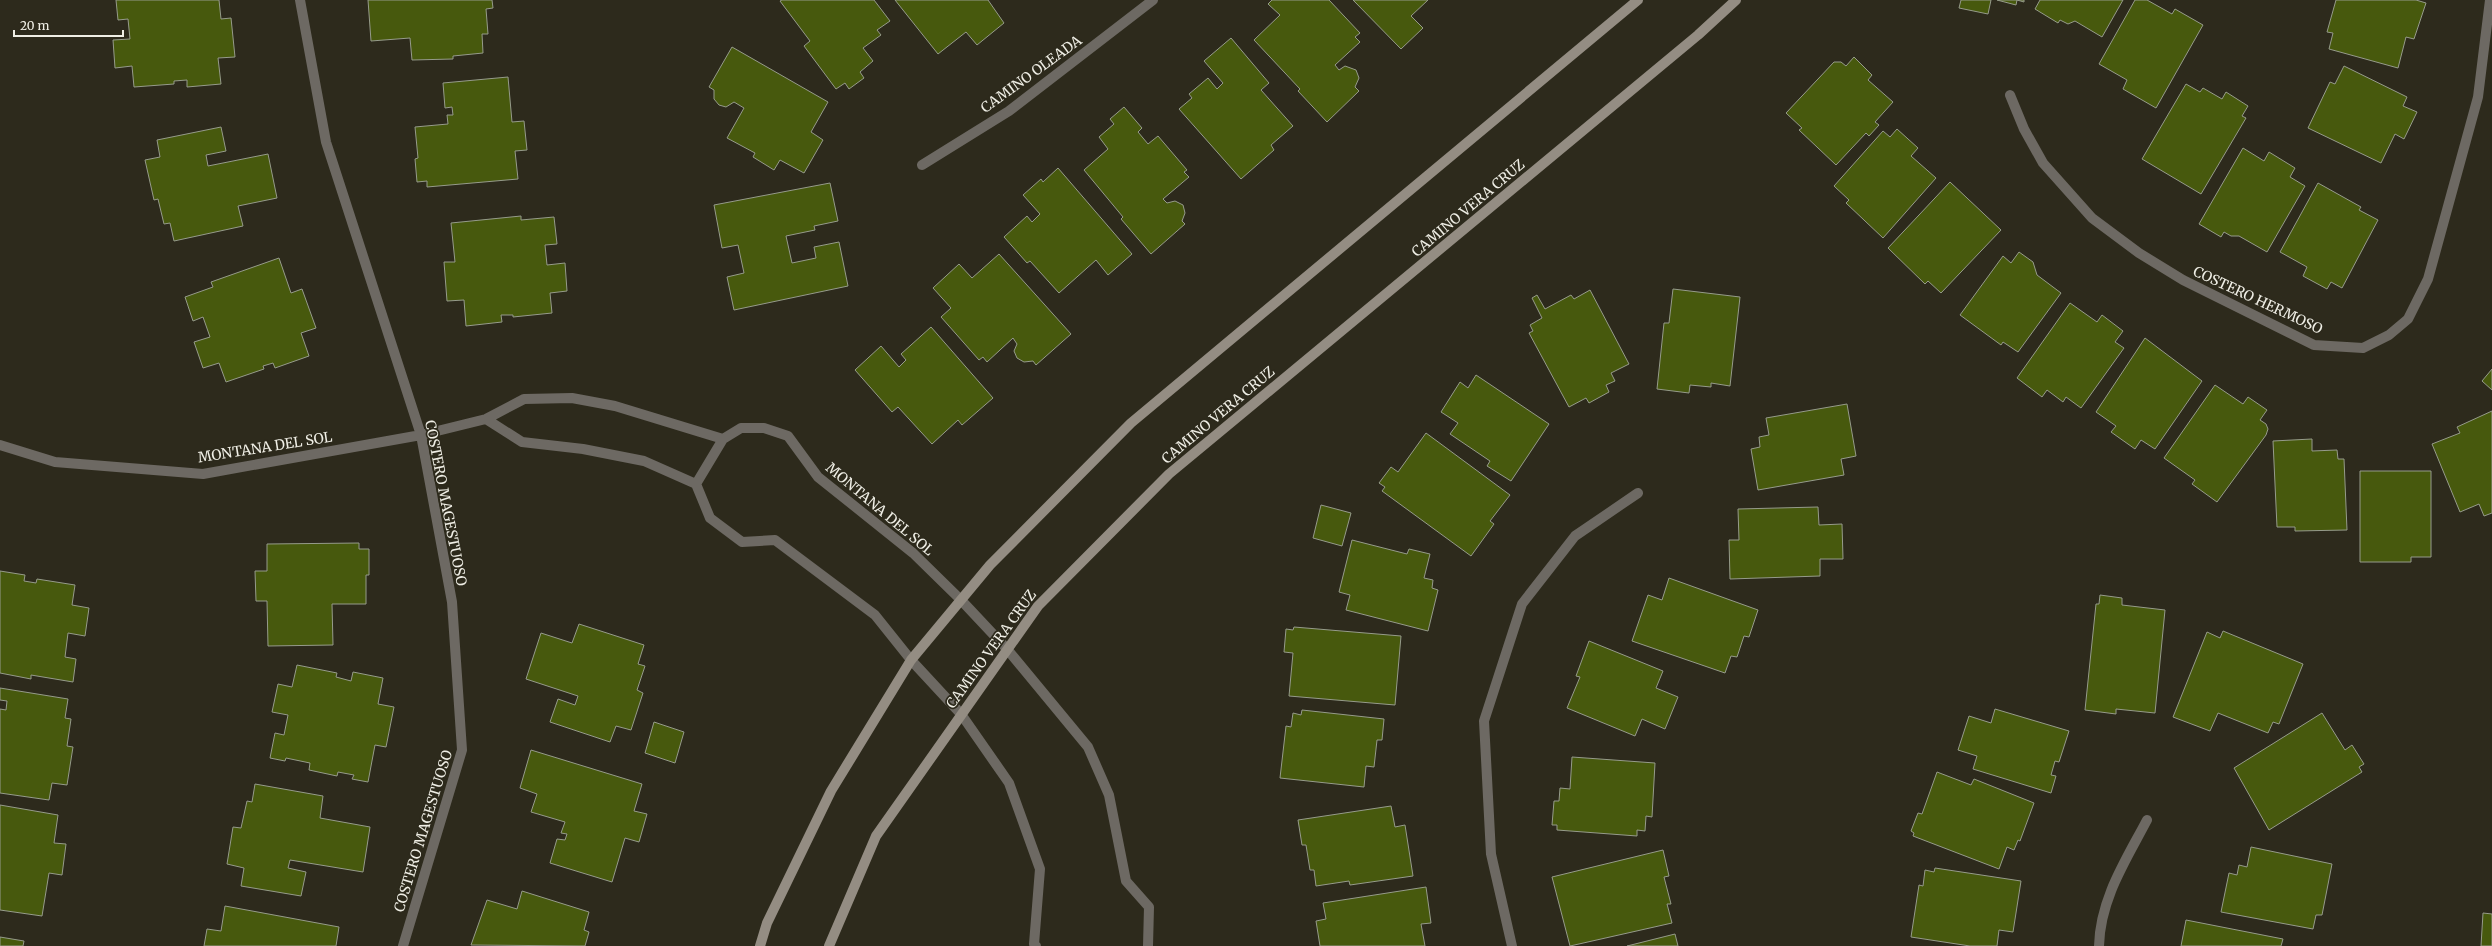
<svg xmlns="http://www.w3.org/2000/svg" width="2492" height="946" font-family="Merriweather,serif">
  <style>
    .building { fill: #47590d; stroke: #969b8b }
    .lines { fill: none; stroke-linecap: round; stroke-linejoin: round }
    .street { stroke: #6d6963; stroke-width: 10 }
    .secondary { stroke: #948d83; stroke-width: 10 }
    .labels { text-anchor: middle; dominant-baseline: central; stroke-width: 3.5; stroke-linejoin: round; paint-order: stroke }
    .street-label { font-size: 14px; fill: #efeee5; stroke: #2d2a1c }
  </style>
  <rect width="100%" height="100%" fill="#2d2a1c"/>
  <path class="building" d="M116 0H219L221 19 231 18 235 57 218 58 221 84 187 87V80L174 81V84L134 87 132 66 115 68 113 40 130 39 128 19 118 20Z
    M368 0H492L493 8 486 9 488 34H482L483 53 453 56V59L412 60 410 38 371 41Z
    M782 0H874L890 21 877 30 881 35 863 48 873 61 860 72 864 78 849 89 845 83 836 89 804 46 810 41 780 1Z
    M895 0H988L1004 23 977 45 966 32 938 54Z
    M1272 0H1329L1360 33 1355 37 1360 42 1335 65 1339 70 1345 66 1356 70 1359 78 1355 87 1359 91 1327 122 1298 91 1300 89 1254 40 1280 15 1268 4Z
    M1353 0H1428L1411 16 1423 28 1401 49Z
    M1961 0H1991L1988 14 1959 8Z
    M1997 0H2024V2L2017 0 2016 5Z
    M2040 0H2123L2102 37 2075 21 2068 24 2060 20 2058 23 2035 9Z
    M2135 0H2147L2172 14 2175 9 2203 25 2156 108 2123 89 2127 80 2099 64Z
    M2336 0H2416L2426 3 2414 39 2406 37 2398 68 2329 49 2333 33 2327 32Z
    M1231 38 1269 83 1261 90 1293 126 1271 145 1274 150 1241 179 1179 109 1192 98 1189 94 1208 78 1217 89 1223 83 1204 61Z
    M732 47 828 102 811 132 823 140 804 173 780 160 774 170 753 157 755 153 727 138 744 108 734 102 726 107 719 105 714 99V90L709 87Z
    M1854 57 1872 75 1868 80 1893 102 1875 122 1879 125 1869 136 1866 133 1836 165 1799 130 1802 128 1786 113 1834 62H1841L1846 66Z
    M2344 66 2407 97 2403 106 2417 112 2404 139 2395 134 2381 163 2308 128 2330 82 2335 84Z
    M508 77 512 122 524 121 527 150 515 151 518 179 427 187V181L417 182 415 159 418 158 415 127 448 124 447 115H453L452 107 445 108 443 83Z
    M2186 84 2200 92 2203 88 2222 99 2226 92 2248 106 2242 116 2246 118 2201 194 2142 159Z
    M1124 107 1142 128 1138 132 1148 144 1158 136 1187 170 1184 172 1189 177 1163 199 1167 203 1175 201 1183 205 1185 213 1182 221 1185 224 1151 254 1121 219 1123 217 1084 170 1108 149 1099 137 1114 124 1110 119Z
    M221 127 226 151 206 155 208 166 268 154 277 198 238 206 243 226 174 241 170 223 164 224 158 199 154 200 145 160 160 157 157 140Z
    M1897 129 1918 148 1911 156 1936 178 1883 238 1846 203 1849 200 1834 186 1883 131 1890 137Z
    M2243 148 2264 161 2269 152 2295 168 2290 177 2305 186 2267 252 2239 236H2231L2224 232 2221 237 2199 224Z
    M1058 168 1132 254 1108 275 1096 260 1059 293 1030 261 1027 263 1004 237 1027 216 1032 222 1040 214 1023 195 1041 179 1043 182Z
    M1950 182 2001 230 1941 293 1928 281 1925 284 1888 248Z
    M830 183 838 221 814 226 815 230 786 236 792 263 816 258 814 247 839 242 848 286 734 310 727 277 744 273 738 245 722 248 714 205Z
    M2318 183 2361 207 2359 210 2378 220 2342 288 2331 282 2327 289 2303 276 2307 267 2280 252Z
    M521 216V220L554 217 557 244 545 245 547 265 565 263 567 291 550 293 552 313 513 317V315H501L502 322 466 326 464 300 447 301 444 262H455L451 223Z
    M2019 252 2033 262 2037 275 2061 293 2018 352 2003 342 2001 345 1960 315 2003 256 2011 263Z
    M999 254 1071 334 1036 365 1033 361 1024 362 1017 358 1014 351 1017 344 1013 338 987 362 983 357 979 360 941 317 951 308 933 288 959 264 972 278Z
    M279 258 291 293 302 289 316 328 301 333 309 356 275 368 273 363 263 366 264 369 226 382 219 363 203 368 194 342 210 337 203 317 193 321 185 297 213 287 211 282Z
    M1673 289 1740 297 1730 386 1711 383V387L1690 385 1689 393 1657 389 1664 323H1669Z
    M1590 290 1629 364 1611 373 1615 381 1606 385 1609 392 1589 403 1586 398 1569 407 1529 333 1533 331 1530 325 1542 318 1532 298 1537 295 1545 309 1571 295 1574 299Z
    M2070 303 2097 322 2102 315 2123 331 2115 342 2124 348 2081 408 2066 397 2063 402 2047 390 2042 397 2017 378Z
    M931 327 993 398 962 425 958 420 932 444 898 407 892 412 855 370 881 346 899 367 906 360 901 354Z
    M2145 338 2202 381 2155 449 2141 440 2135 449 2111 432 2116 426 2096 412Z
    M2492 369V390L2482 381Z
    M1476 375 1549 424 1511 481 1487 466 1490 461 1450 434 1458 423 1441 412 1460 382 1468 388Z
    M2215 385 2243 404 2248 397 2267 410 2260 420 2266 424 2268 429 2266 435 2217 502 2192 484 2195 480 2164 458Z
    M1847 404 1856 456 1841 459 1844 475 1758 490 1751 449 1760 447 1759 437 1769 435 1766 418Z
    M2492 411V513L2484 516 2479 504 2460 512 2432 444 2460 433 2457 427Z
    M1426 433 1510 495 1490 521 1494 524 1471 556 1382 491 1385 487 1379 483 1391 467 1398 472Z
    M2312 439V451L2337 450 2338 459H2344L2347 530 2295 531V527H2277L2273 441Z
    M2360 471H2431V557H2411V562H2360Z
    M1321 505 1351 513 1342 546 1313 538Z
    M1818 507 1819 525 1842 524 1843 559H1820V576L1730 579 1729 540H1739L1738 509Z
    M1352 540 1407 554 1409 549 1430 554 1424 578 1433 580 1432 588 1438 590 1428 631 1346 610 1350 595 1339 592Z
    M359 543V549H369V575H366V604H332L333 645 268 646 267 601H256L255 571H267V544Z
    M0 571 25 575 24 581 36 583 37 579 75 585 72 605 89 608 85 636 68 633 65 657 76 659 73 682 31 675V679L0 673Z
    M1669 578 1758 610 1749 637 1744 636 1737 657 1731 656 1725 673 1632 641 1648 595 1662 600Z
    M2100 595 2122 598V605L2165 610 2155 713 2116 709V714L2085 710 2096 604H2099Z
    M579 624 644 645 638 664 645 666 637 690 643 693 631 730 616 726 610 742 550 722 558 699 575 705 578 696 526 679 541 633 572 643Z
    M1294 627 1401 636 1395 705 1289 696 1293 653 1284 652 1286 629 1293 630Z
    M2223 631 2303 664 2279 724 2273 722 2268 733 2218 713 2210 731 2173 717 2207 632 2220 638Z
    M1589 641 1663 671 1656 688 1678 697 1665 729 1642 719 1635 736 1567 708 1580 677 1576 676Z
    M297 665 337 673 336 677 351 681 353 672 383 678 378 704 394 707 386 747 375 745 368 782 352 779 354 775 338 772 337 776 309 770 310 763 286 758 285 761 270 758 275 733 284 735 288 715 272 712 278 684 292 687Z
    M0 688 68 699 65 718 71 719 67 746 73 747 67 785 52 783 49 800 0 793V709L6 710 7 701 0 700Z
    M1995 709 2069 731 2059 762 2055 761 2051 775 2056 776 2051 793 1973 769 1977 756 1958 750 1969 716 1991 723Z
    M1302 710 1384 719 1382 740H1377L1374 767 1366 766 1364 787 1280 778 1286 726 1291 727 1293 713 1301 715Z
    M2322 713 2345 750 2352 745 2364 764 2359 767 2362 772 2269 830 2234 768Z
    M654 722 684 732 675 763 645 753Z
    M531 750 642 784 634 811 647 814 639 842 625 838 612 882 550 863 557 839 565 840 567 834 561 833 565 822 531 812 537 794 520 788Z
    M1572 757 1655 763 1652 817 1646 816 1645 831 1637 830V836L1557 830V825H1552L1554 801H1559L1560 788 1570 789Z
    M1937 772 1971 785 1974 779 2034 803 2020 841 2018 840 2014 850 2007 847 1999 869 1913 836 1914 833 1911 831 1918 813 1922 814Z
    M255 784 323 796 320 818 370 827 363 872 290 860 288 868 306 872 301 896 241 886 244 868 227 864 233 827 241 828 247 801 252 802Z
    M0 805 58 815 54 843 66 844 62 875 49 873 42 916 0 910Z
    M1391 806 1395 827 1405 825 1413 876 1350 885 1349 881 1316 886 1314 870H1310L1306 845H1302L1298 820Z
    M2251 847 2332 864 2322 915H2316L2313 929 2221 912 2229 873 2237 875 2239 865 2247 867Z
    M1663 850 1669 876 1664 877 1671 904H1667L1672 923 1570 946 1552 877Z
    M1935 868 2021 881 2013 932 1999 930 1997 946H1970L1911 937 1919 885 1923 886 1925 870 1934 872Z
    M1426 887 1431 923 1421 924 1425 946H1320L1316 921 1326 919 1323 903Z
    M522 891 589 912 584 930 589 932 585 946 471 945 487 900 517 909Z
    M225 906 339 927 336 946H204L207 929 221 931Z
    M2483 913 2492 914V946H2481Z
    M2186 920 2283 939 2281 946H2181Z
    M1675 934 1678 946H1627Z
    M0 937 24 941 23 946H0Z"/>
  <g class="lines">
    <path class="street" d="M300 0 326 142 421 435 452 602 462 750 403 946
      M2010 95 2024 129 2043 163 2092 218 2139 253 2183 280 2314 345 2363 348 2389 335 2408 319 2428 279 2478 97 2490 0
      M922 165 1009 111 1153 0
      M486 419 522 442 583 449 644 461 696 484 710 518 742 542 775 540 875 615 911 660 961 714 1009 783 1040 869 1034 944 1036 946
      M0 445 55 462 203 474 421 435 486 419 524 399 572 398 615 406 723 439
      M696 484 723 439 741 428H764L788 436 818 477 913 553 961 600 1007 649 1088 747 1109 795 1126 881 1149 907 1148 946
      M1512 946 1491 854 1484 721 1522 604 1575 536 1638 493
      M2099 946C2100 899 2126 860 2147 820"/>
    <path class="secondary" d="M760 946 767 923 831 791 911 660 990 565 1131 423 1638 0
      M829 946 876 836 1038 606 1169 474 1698 35 1736 0"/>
  </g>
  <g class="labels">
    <g class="street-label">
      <text transform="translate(1031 74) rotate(-36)">CAMINO OLEADA</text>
      <text transform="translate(1468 208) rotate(-40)">CAMINO VERA CRUZ</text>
      <text transform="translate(2258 300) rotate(25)">COSTERO HERMOSO</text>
      <text transform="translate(1218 415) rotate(-40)">CAMINO VERA CRUZ</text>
      <text transform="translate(265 447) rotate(-9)">MONTANA DEL SOL</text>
      <text transform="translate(446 503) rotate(79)">COSTERO MAGESTUOSO</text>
      <text transform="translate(880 509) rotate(40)">MONTANA DEL SOL</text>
      <text transform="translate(991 649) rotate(-54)">CAMINO VERA CRUZ</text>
      <text transform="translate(423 831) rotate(-73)">COSTERO MAGESTUOSO</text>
    </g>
  </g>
  <path d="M14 30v6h109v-6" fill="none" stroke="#efeee5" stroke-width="2"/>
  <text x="20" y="30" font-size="12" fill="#efeee5" stroke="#2d2a1c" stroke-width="3" paint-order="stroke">20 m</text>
</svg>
